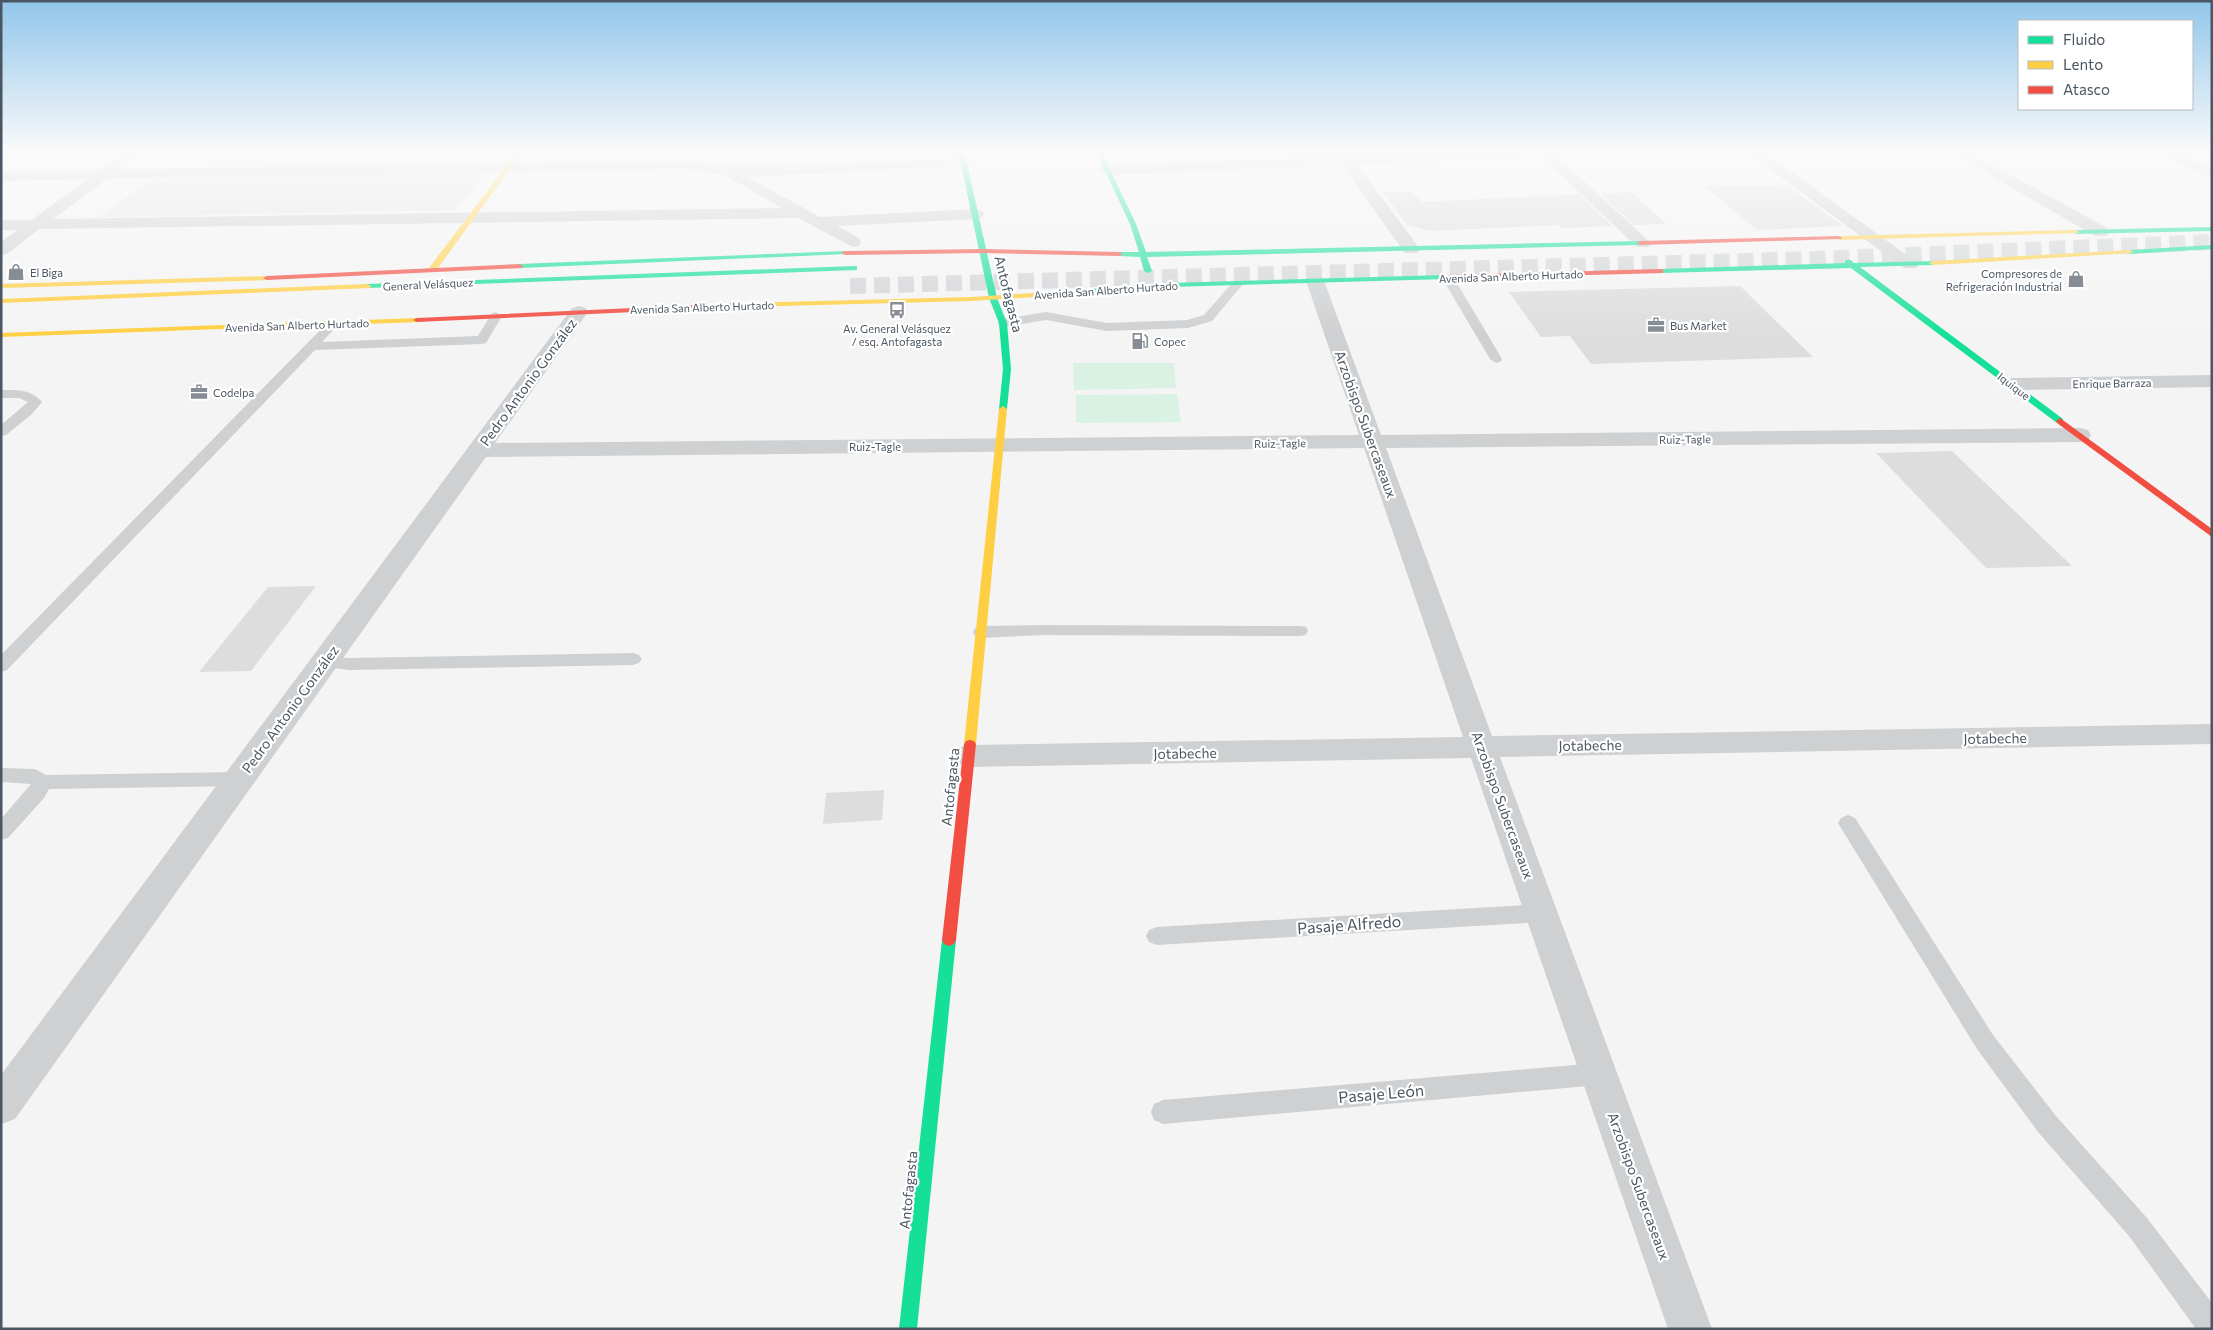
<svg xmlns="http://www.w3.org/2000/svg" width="2213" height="1330" font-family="Commissioner,sans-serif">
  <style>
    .education { fill: #e6e5e6 }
    .green { fill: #d9f2e3 }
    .building { fill: #ddddde }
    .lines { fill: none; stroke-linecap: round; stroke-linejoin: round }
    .highway-tunnel { stroke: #d2d4d7; stroke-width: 16; stroke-dasharray: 16 8; stroke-linecap: butt }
    .lane { fill: #ced0d2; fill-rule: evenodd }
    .street { fill: #ced0d2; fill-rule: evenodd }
    .fast { fill: #16e098; fill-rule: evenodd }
    .slow { fill: #ffcf43; fill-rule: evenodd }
    .jam { fill: #f24e42; fill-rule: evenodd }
    .labels { text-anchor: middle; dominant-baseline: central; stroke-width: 4.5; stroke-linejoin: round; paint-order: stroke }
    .far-poi-label { font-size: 11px; fill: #4a5661; stroke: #fff; text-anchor: start }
    .far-street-label { font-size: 11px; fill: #4a5661; stroke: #fff }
    .street-label { font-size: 14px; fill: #4a5661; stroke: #fff }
    .near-street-label { font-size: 16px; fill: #4a5661; stroke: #fff }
  </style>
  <rect width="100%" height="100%" fill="#f4f4f4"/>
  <path class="education" d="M488 172 455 210 99 217 152 179Z"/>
  <path class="green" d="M528 150H635L655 160H670L702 152 738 168 603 164 527 160 523 158Z
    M1073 363H1174L1176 388 1074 390Z
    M1177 394 1181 422 1076 423V395Z"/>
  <path class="building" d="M1787 185 1843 226 1757 230 1706 187Z
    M1412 191 1421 202 1579 194 1612 226 1562 228 1559 225 1430 231 1407 225 1383 192Z
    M1632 192 1666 224 1634 225 1600 194Z
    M1740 286 1813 357 1591 364 1570 336 1541 337 1509 292Z
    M1952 451 2072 566 1986 568 1876 453Z
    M316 586 251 671 199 672 268 587Z
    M884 790 882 820 823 824 826 793Z"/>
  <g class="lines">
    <path class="highway-tunnel" d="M850 286 1816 259 2212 242"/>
    <path class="lane" d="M1448 275 1454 278 1502 359 1500 362 1496 363 1490 359 1442 278Z
      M1238 280 1244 283 1212 321 1188 328 1107 331 1046 320 1003 327 997 323 1003 319 1046 312 1107 323 1187 320 1204 315 1234 281Z
      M496 312 502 316 486 343 482 344 315 350 7 670 1 672V655L329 321H337L339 324 322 342 478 336 492 313Z
      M1 390C16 390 32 389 42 402L32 414 6 435 1 436V425L28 402 19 398H1Z
      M1044 625 1300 626 1306 627 1308 631 1306 635 1300 636 1044 635 981 638 975 636 973 632 975 628 981 626Z
      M633 653 639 655 642 659 639 663 633 665 349 670 318 666 315 662 318 658 324 656 349 658Z
      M1 768 35 769 46 775 240 772 247 774 250 779 247 784 240 786 49 789 44 798 8 838 1 840V819L31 784 1 782Z
      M1848 815 1855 818 1993 1035 2056 1116 2147 1218 2212 1303V1329H2196L2129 1236 2038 1132 1977 1049 1841 828 1838 823 1841 818Z
      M1541 904 1549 907 1552 913 1549 919 1541 922 1157 945 1149 942 1146 936 1149 930 1157 927Z
      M1599 1063 1608 1066 1611 1074 1608 1082 1599 1085 1163 1124 1154 1120 1151 1112 1154 1104 1163 1100Z"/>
    <path class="street" d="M126 150H143L119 169 649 161H684L747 167 964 158 969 159 971 162 969 165 747 177 820 217 976 209 982 211 984 214 982 217 976 219 837 226 859 238 861 242 859 246 853 247 798 218 39 229 7 254 1 255V242L18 230H1V220H32L87 179 1 181V171L100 170ZM684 169 723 174 782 208 53 219 107 179Z
      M1332 150H1347L1350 155 1474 150H1593L1586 154 1557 156 1651 243 1649 247H1637L1541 156 1357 164 1420 249 1417 253H1405L1342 165 1107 175 1102 173 1099 170 1102 167 1107 165 1336 156Z
      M1744 150H1761L1919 264 1916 268H1904Z
      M1947 150H1965L2107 228 2109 232 2107 236H2095Z
      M2154 150H2173L2212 168V178L2156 153Z
      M1315 276 1321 277 1324 281 1381 435 2080 428 2088 430 2091 435 2088 440 2080 442 1386 448 1492 736 2212 724V744L1500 757 1712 1329H1668L1471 758 969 767 958 764 954 756 958 748 969 745 1463 737 1364 448 486 457 15 1119 1 1124V1075L572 308 579 306 586 308 588 312 495 443 1359 435 1306 281 1309 277Z
      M2212 375V387L2012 390 2005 388 2002 384 2005 380 2012 378Z"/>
    <path class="fast" d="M958 150H964L997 298 1007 323 1011 369 1007 409 1003 412 999 409 1003 369 999 323 989 298Z
      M1095 150H1101L1136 224 1146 252 1640 241 1643 243 1640 245 1147 257 1152 271 1148 273 1144 271 1140 257 1119 256 1115 254 1119 252H1139L1130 224Z
      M2212 227V231L2076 234 2073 232 2076 230Z
      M2212 245V249L2130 254 2127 252 2130 250Z
      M845 251 849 253 847 254 519 268 515 266 519 264Z
      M1845 260H1851L1854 263 1936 261 1937 263 1933 265 1860 267 2063 419V423H2057L1851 268 1660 273 1656 271 1660 269 1845 263Z
      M854 266H857V270L367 288 363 286 367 284Z
      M1444 275 1448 277 1447 279 1169 287 1049 296 1045 294 1049 292 1169 283Z
      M949 934 954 936 956 940 917 1329H899L942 940 944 936Z"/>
    <path class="slow" d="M518 150H524L435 272H429V268Z
      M2076 230 2079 232 2078 233 1839 240 1836 238 1839 236Z
      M2130 250 2133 252 2132 253 1933 265 1929 263 1933 261Z
      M267 276H270V280L1 288V284Z
      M367 284 371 286 370 288 1 303V299Z
      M1049 292 1053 294 1052 296 971 301 742 307 738 305 742 303 971 297Z
      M417 318H420V322L1 337V333Z
      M1003 406 1007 409 976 744 974 747H966L964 744 999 409Z"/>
    <path class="jam" d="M1839 236 1842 238 1841 239 1640 245 1637 243 1640 241Z
      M983 249 1119 252 1123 254 1119 256 983 253 845 255 841 253 845 251Z
      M519 264 523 266 522 268 267 280 263 278 267 276Z
      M1660 269H1663V273L1444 279 1440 277 1444 275Z
      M742 303H745V307L417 322 413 320 417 318Z
      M2060 418 2212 529V537L2057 423 2056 421Z
      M970 740 974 741 976 744 956 940 954 944 949 946 944 944 942 940 964 744 966 741Z"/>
  </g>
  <linearGradient id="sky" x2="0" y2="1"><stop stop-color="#91c6eb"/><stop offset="0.45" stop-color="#fafafa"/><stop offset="1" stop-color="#fafafa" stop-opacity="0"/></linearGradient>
  <rect width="2213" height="336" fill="url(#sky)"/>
  <defs>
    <g id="shop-bare" transform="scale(1.35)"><path d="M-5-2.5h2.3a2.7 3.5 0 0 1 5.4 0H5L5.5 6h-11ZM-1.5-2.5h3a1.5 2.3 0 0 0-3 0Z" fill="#868d94" stroke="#fff" stroke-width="2.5" paint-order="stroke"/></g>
    <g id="bus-bare" transform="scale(1.35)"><path d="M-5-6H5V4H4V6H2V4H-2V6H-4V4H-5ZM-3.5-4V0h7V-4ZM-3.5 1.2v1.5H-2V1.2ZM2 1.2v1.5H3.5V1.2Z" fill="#868d94" stroke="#fff" stroke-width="2.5" paint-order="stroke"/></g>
    <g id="office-bare" transform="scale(1.35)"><path d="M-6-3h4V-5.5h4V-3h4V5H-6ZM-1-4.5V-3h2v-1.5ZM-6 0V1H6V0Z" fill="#868d94" stroke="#fff" stroke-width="2.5" paint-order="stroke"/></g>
    <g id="fuel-bare" transform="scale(1.35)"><path d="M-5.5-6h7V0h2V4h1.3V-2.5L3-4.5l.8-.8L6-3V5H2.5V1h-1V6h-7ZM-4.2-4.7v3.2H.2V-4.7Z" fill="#868d94" stroke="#fff" stroke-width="2.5" paint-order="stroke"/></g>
  </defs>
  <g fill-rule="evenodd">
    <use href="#shop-bare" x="16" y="272"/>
    <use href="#shop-bare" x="2076" y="279"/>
    <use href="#bus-bare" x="897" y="310"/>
    <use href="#office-bare" x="1656" y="325"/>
    <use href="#fuel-bare" x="1140" y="341"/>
    <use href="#office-bare" x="199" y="392"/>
  </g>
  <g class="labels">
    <g class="far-poi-label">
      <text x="30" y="272">El Biga</text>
      <text x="2062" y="273" text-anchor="end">Compresores de<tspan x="2062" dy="13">Refrigeración Industrial</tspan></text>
      <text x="1670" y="325">Bus Market</text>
      <text x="897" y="328" text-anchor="middle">Av. General Velásquez<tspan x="897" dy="13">/ esq. Antofagasta</tspan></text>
      <text x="1154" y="341">Copec</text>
      <text x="213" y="392">Codelpa</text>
    </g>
    <g class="far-street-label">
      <text transform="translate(1511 276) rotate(-2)">Avenida San Alberto Hurtado</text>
      <text transform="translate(428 284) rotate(-3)">General Velásquez</text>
      <text transform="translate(1106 290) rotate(-4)">Avenida San Alberto Hurtado</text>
      <text transform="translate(702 307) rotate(-2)">Avenida San Alberto Hurtado</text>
      <text transform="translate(297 325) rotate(-2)">Avenida San Alberto Hurtado</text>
      <text transform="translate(2112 383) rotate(-1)">Enrique Barraza</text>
      <text transform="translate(2014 386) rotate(37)">Iquique</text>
      <text transform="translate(1685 439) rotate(-1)">Ruiz-Tagle</text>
      <text transform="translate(1280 443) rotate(-1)">Ruiz-Tagle</text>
      <text x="875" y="446">Ruiz-Tagle</text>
    </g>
    <g class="street-label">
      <text transform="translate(1009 294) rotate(76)">Antofagasta</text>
      <text transform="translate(528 382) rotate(-54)">Pedro Antonio González</text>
      <text transform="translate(1366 424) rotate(70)">Arzobispo Subercaseaux</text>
      <text transform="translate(290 709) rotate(-54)">Pedro Antonio González</text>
      <text transform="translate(1995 738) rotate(-1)">Jotabeche</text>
      <text transform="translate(1590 745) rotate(-1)">Jotabeche</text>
      <text transform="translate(1185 753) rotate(-1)">Jotabeche</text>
      <text transform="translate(950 787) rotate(-84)">Antofagasta</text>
      <text transform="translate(1503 805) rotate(70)">Arzobispo Subercaseaux</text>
      <text transform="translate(1639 1186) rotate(70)">Arzobispo Subercaseaux</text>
      <text transform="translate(908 1190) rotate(-84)">Antofagasta</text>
    </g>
    <g class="near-street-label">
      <text transform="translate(1349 924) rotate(-4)">Pasaje Alfredo</text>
      <text transform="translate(1381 1093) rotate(-5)">Pasaje León</text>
    </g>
  </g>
  <rect width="2213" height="1330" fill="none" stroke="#4a5661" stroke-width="5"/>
  <rect x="2018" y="20" width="175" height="90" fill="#ffffff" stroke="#b7bbc0"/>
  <rect x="2028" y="36" width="25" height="8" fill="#16e098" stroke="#b7bbc0"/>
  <text x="2063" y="45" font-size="15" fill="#4a5661">Fluido</text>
  <rect x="2028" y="61" width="25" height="8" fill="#ffcf43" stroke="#b7bbc0"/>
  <text x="2063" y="70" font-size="15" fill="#4a5661">Lento</text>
  <rect x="2028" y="86" width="25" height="8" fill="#f24e42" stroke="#b7bbc0"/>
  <text x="2063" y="95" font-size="15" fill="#4a5661">Atasco</text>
</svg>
